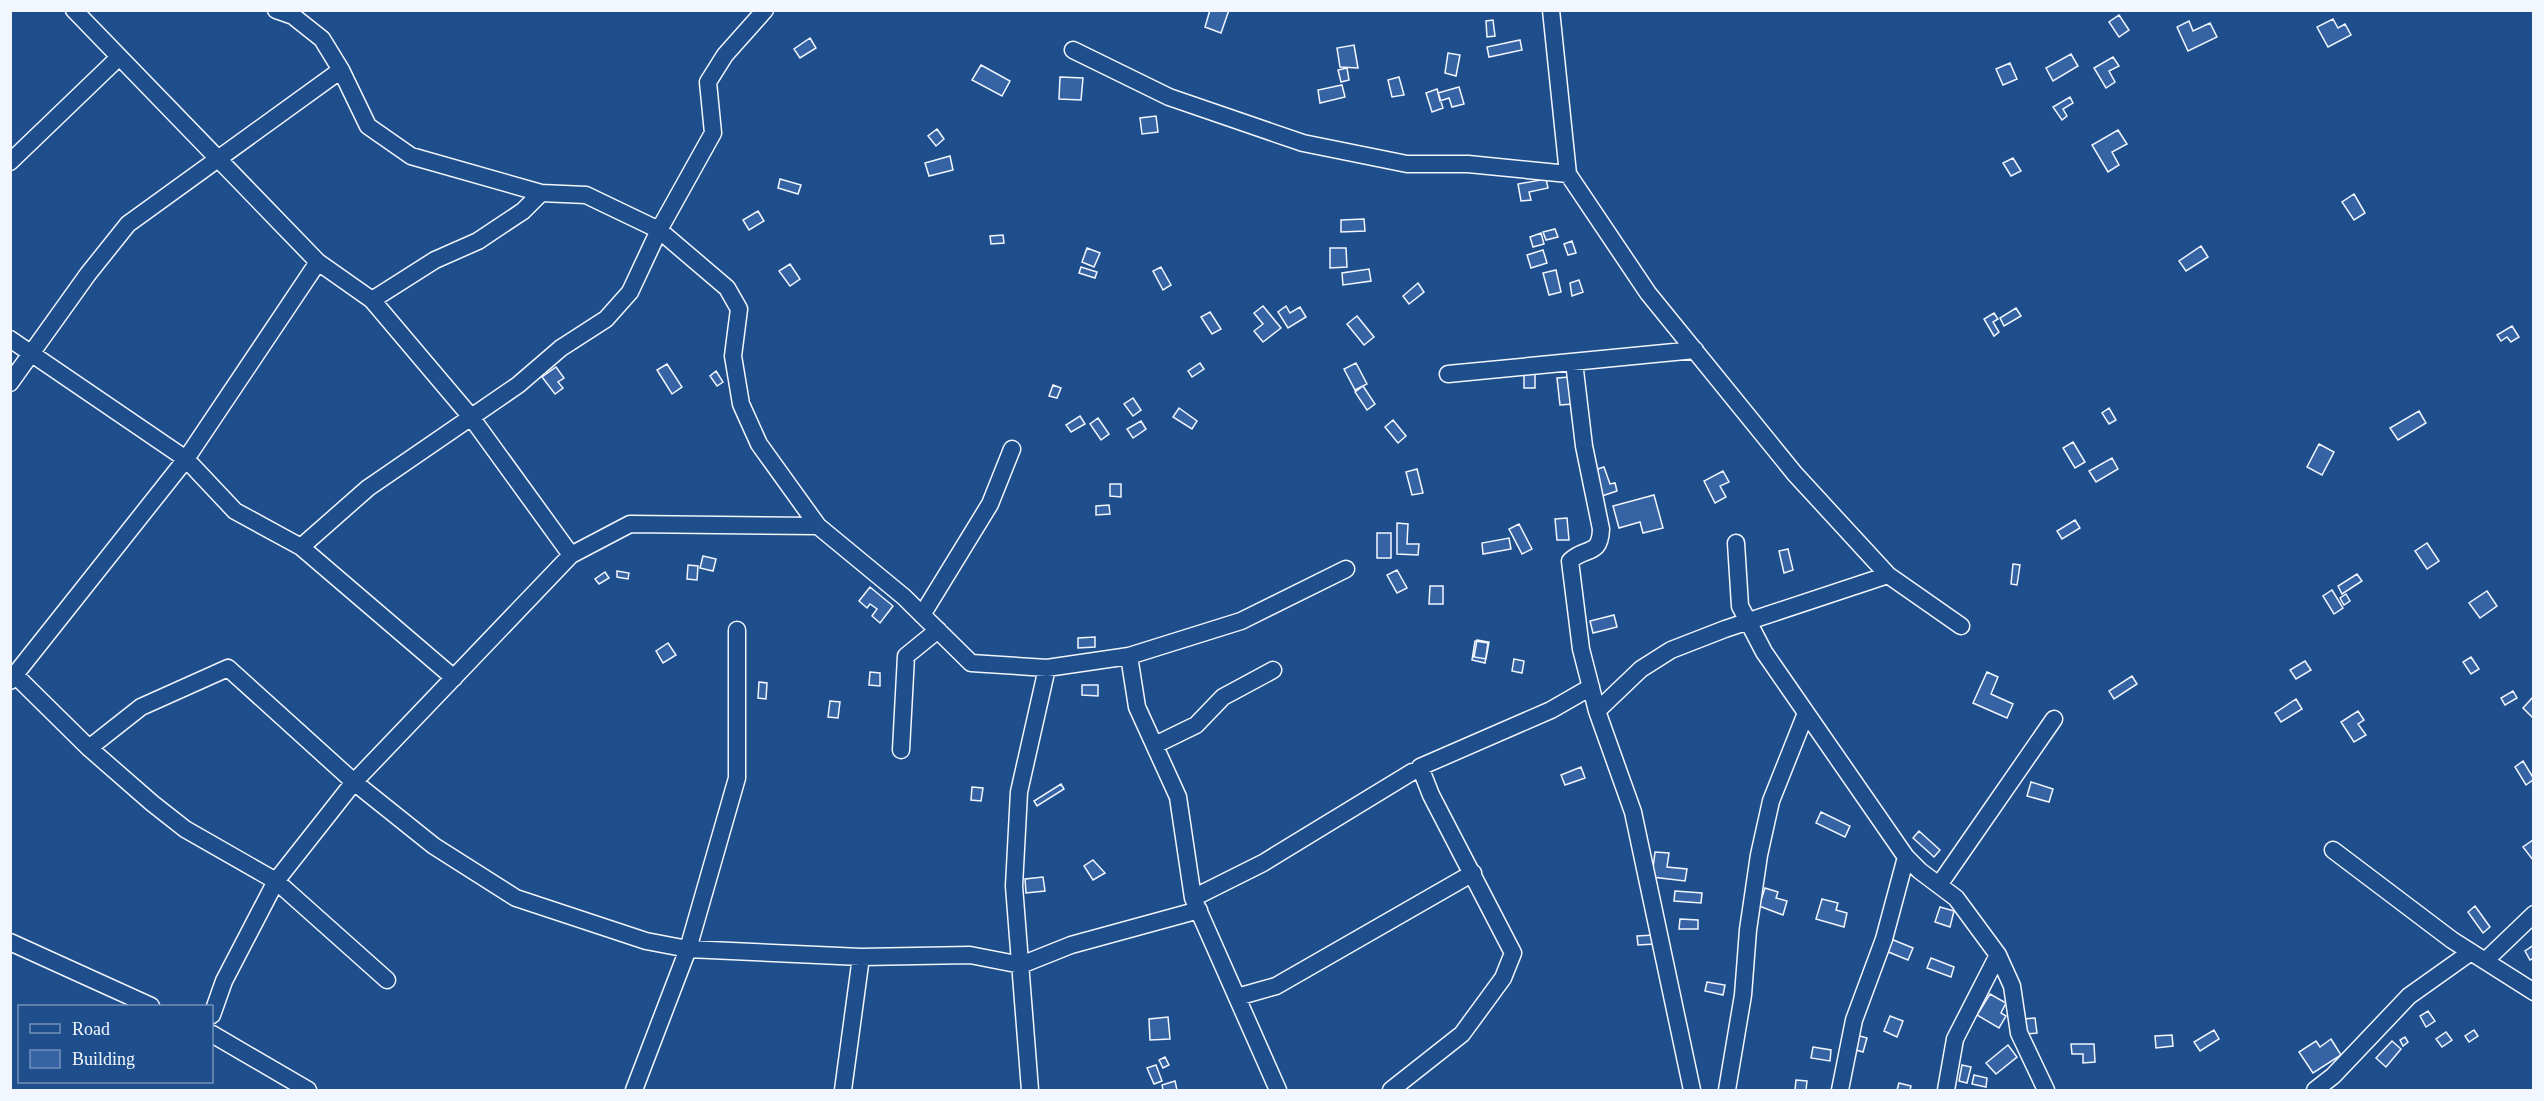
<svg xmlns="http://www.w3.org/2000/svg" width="2544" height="1101" font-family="'Times New Roman',serif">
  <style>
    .building { fill: #3563a3; stroke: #f2f6ff; stroke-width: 1.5 }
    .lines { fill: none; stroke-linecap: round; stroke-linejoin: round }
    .minor-casing { stroke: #f2f6ff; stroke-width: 19 }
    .minor { stroke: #1f4e8c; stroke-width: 16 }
  </style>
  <rect width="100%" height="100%" fill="#1f4e8c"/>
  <path class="building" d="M1210 10H1229L1221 33 1205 27Z
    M2119 15 2129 30 2119 37 2109 22Z
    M2333 19 2338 28 2345 24 2351 35 2328 47 2317 27Z
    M1493 20 1495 36 1487 37 1486 21Z
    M2189 21 2193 31 2210 23 2217 37 2188 51 2177 27Z
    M810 38 816 48 800 58 794 49Z
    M1520 40 1522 50 1489 57 1487 47Z
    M1354 45 1358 68 1340 67 1337 48Z
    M1448 53 1460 55 1456 76 1445 73Z
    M2071 54 2078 66 2053 81 2046 68Z
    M2113 57 2119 66 2109 71 2115 82 2106 88 2094 68Z
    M2010 63 2017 79 2003 85 1996 69Z
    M981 65 1010 81 1002 96 972 80Z
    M1347 68 1349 80 1341 82 1338 70Z
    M1060 77 1083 78 1081 100 1059 99Z
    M1399 77 1404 95 1392 97 1388 80Z
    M1342 85 1345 97 1320 103 1318 90Z
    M1459 87 1464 104 1452 107 1449 98 1440 101 1438 93Z
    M1437 89 1443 108 1432 112 1426 93Z
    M2070 97 2073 103 2063 109 2067 116 2062 120 2053 107Z
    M1156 116 1158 132 1142 134 1140 118Z
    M937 129 944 139 936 146 928 136Z
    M2118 130 2127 144 2112 152 2119 165 2108 172 2092 145Z
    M950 156 953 170 929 176 925 163Z
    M2013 158 2021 171 2011 176 2003 163Z
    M780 179 801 185 798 194 778 188Z
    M1546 179 1548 188 1529 192 1531 200 1521 201 1518 184Z
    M2354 194 2365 213 2354 220 2342 202Z
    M758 211 764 221 749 230 743 220Z
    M1364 219 1365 231 1341 232V220Z
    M1555 229 1558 237 1546 240 1543 232Z
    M1541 233 1544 244 1533 247 1530 237Z
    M1003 235 1004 243 991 244 990 236Z
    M1572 241 1576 253 1568 255 1564 244Z
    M2201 246 2208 257 2186 271 2179 261Z
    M1087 248 1100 253 1094 267 1082 262Z
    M1330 248H1346L1347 267 1330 268Z
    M1543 250 1547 263 1531 268 1527 255Z
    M790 264 800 279 790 286 779 271Z
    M1081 267 1097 272 1095 278 1079 273Z
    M1161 267 1171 285 1163 290 1153 271Z
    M1369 269 1371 281 1343 285 1342 273Z
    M1556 270 1561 292 1549 295 1543 273Z
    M1579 280 1583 292 1572 296 1570 283Z
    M1418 283 1424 292 1409 304 1403 296Z
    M1263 306 1281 328 1263 342 1254 331 1263 324 1254 313Z
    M1286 306 1290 313 1300 307 1306 317 1288 328 1278 312Z
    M2016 308 2021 316 2004 326 2000 318Z
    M1210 312 1221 329 1212 334 1201 317Z
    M1994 313 1998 319 1993 322 1999 332 1994 336 1984 319Z
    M1357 316 1374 337 1364 345 1347 324Z
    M2512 326 2519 337 2511 342 2507 337 2501 341 2497 335Z
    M1200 363 1204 369 1192 377 1188 371Z
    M1356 363 1367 384 1355 390 1344 369Z
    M667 364 682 387 672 394 657 370Z
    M556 367 564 378 558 382 563 388 555 394 542 377Z
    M1524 370 1535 371V388H1524Z
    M716 371 723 382 717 386 710 376Z
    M1570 377 1573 404 1560 405 1557 378Z
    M1053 385 1061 388 1057 398 1049 396Z
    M1363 386 1375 404 1367 410 1355 392Z
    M1133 398 1141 410 1133 416 1124 404Z
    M1179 408 1197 421 1192 429 1173 417Z
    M2109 408 2116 420 2109 424 2102 413Z
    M2419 411 2426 423 2398 440 2390 428Z
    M1080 416 1085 424 1071 432 1066 425Z
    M1098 418 1109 434 1101 440 1090 424Z
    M1393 420 1406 436 1398 443 1385 427Z
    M1141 421 1146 429 1133 438 1127 429Z
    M2073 442 2085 462 2075 468 2063 448Z
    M2319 444 2334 452 2322 475 2307 467Z
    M2112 458 2118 469 2096 482 2089 471Z
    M1604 467 1610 484 1615 483 1617 491 1599 497 1591 471Z
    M1417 469 1423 493 1412 495 1406 472Z
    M1723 471 1729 482 1720 486 1726 497 1715 503 1704 481Z
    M1110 484H1121V497L1110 496Z
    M1654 495 1663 528 1643 533 1640 522 1619 528 1613 506Z
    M1109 505 1110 514 1096 515V506Z
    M1567 518 1569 540H1557L1555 519Z
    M2075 520 2080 528 2062 539 2057 531Z
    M1397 523 1408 524 1407 544H1419L1418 555 1397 554Z
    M1519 524 1532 549 1522 554 1509 529Z
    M1377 533H1391V558H1377Z
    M1509 538 1511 549 1483 554 1482 543Z
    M2427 543 2439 561 2427 569 2415 551Z
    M1788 549 1793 570 1784 573 1779 551Z
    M703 556 716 559 713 571 700 568Z
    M2013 564 2020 565 2017 585 2011 584Z
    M688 565 698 566 697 580 687 579Z
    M1397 570 1407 588 1397 593 1387 575Z
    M617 571 629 573 628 579 617 577Z
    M605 572 609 578 599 584 595 579Z
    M2357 574 2362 581 2342 594 2338 586Z
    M1430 586H1443V604H1429Z
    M870 587 893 606 880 623 872 616 877 609 870 604 867 608 859 601Z
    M2332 590 2343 608 2334 614 2323 596Z
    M2487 591 2497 606 2480 618 2469 603Z
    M2346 594 2350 601 2344 605 2340 598Z
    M1614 615 1617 627 1593 633 1590 621Z
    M1095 637V647L1078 648V638Z
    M1477 640 1489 642 1486 659 1474 657Z
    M1475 641 1488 643 1485 663 1472 660Z
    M668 643 676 655 663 663 656 651Z
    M2471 657 2479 669 2471 674 2463 662Z
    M1514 659 1524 661 1522 673 1512 671Z
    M2305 661 2311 670 2296 679 2290 670Z
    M870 672 880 673V686L869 685Z
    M1987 672 1998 677 1991 694 2013 704 2007 718 1973 703Z
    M2132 676 2137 684 2114 699 2109 691Z
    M759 682 767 683 766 699 758 698Z
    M1082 685H1098V696L1082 695Z
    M2513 691 2517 698 2505 705 2501 698Z
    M2534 696V715L2532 717 2523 708Z
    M2296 699 2302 709 2281 722 2275 713Z
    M830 701 840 702 838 718 828 717Z
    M2358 711 2364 720 2358 724 2366 735 2354 742 2341 722Z
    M2523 761 2534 779 2526 785 2515 767Z
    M1581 767 1585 778 1565 785 1561 775Z
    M2031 782 2053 789 2049 802 2027 796Z
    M1061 784 1064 789 1037 806 1034 801Z
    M972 787 983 788 981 801 971 800Z
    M1821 812 1850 826 1845 837 1816 823Z
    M1919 831 1940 850 1934 857 1913 838Z
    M2533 840H2534L2533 860 2523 847Z
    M1655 852 1669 853 1667 867 1687 869 1685 881 1652 877Z
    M1093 860 1105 873 1093 880 1084 866Z
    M1043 877 1045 891 1026 893 1025 879Z
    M1765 888 1778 892 1776 898 1787 901 1783 915 1759 906Z
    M1675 891 1702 893 1701 903 1674 901Z
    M1822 899 1838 903 1836 910 1847 913 1844 927 1816 919Z
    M2475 906 2490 927 2483 933 2468 912Z
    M1940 907 1954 911 1950 927 1935 922Z
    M1680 919 1698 920V929H1679Z
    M1654 935 1655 944 1638 945 1637 936Z
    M1891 939 1913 948 1908 960 1886 951Z
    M2534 945V958L2530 960 2525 951Z
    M1931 958 1954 967 1951 977 1927 968Z
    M1707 982 1725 985 1723 995 1705 991Z
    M1990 994 2006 1003 2001 1013 2006 1016 1999 1028 1977 1015Z
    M2428 1011 2435 1021 2426 1027 2420 1016Z
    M1890 1016 1903 1021 1897 1037 1884 1031Z
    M1168 1017 1170 1039 1150 1040 1149 1019Z
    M2035 1018 2037 1033 2027 1034 2024 1019Z
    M2214 1030 2219 1039 2200 1051 2194 1042Z
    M2474 1030 2478 1036 2469 1042 2465 1036Z
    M2446 1032 2452 1040 2442 1047 2436 1039Z
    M1856 1035 1867 1038 1863 1052 1852 1049Z
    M2172 1035 2173 1046 2156 1048 2155 1036Z
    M2405 1037 2408 1042 2403 1046 2400 1040Z
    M2331 1039 2341 1055 2313 1073 2299 1052 2316 1041 2320 1047Z
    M2392 1041 2401 1049 2386 1067 2376 1058Z
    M2071 1044H2094L2095 1062 2083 1063V1054H2072Z
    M2008 1045 2017 1057 1996 1074 1986 1063Z
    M1813 1047 1831 1050 1830 1061 1811 1058Z
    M1165 1057 1169 1065 1163 1068 1159 1060Z
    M1156 1065 1162 1081 1154 1084 1147 1068Z
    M1962 1065 1971 1067 1967 1083 1959 1081Z
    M1974 1075 1987 1078 1986 1087 1972 1084Z
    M1796 1080 1807 1081 1806 1090H1795Z
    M1175 1081 1177 1090H1163L1162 1085Z
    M1899 1083 1911 1086 1910 1090H1897Z"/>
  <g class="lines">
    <g class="minor-casing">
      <path id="minor" d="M74 10 318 262 372 300 471 417 571 555
        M276 10 293 16 322 39 341 70 368 126 411 156 541 193 586 195 659 230 727 288 739 309 733 356 741 404 759 444 818 526
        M1551 10 1568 174 1648 293 1795 474 1888 575 1961 626
        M1073 50 1169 97 1303 143 1407 164H1468L1568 174
        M10 162 113 63
        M372 300 435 260 478 241 523 211 541 193
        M10 339 186 459 235 511 301 547 454 678
        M1574 362 1584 446 1601 529C1600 557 1586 546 1570 561L1581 649 1597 711 1633 812 1692 1090
        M1448 374 1695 350
        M10 383 88 274 128 224 341 70
        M1736 543 1740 606 1764 652 1906 857 1920 871 1956 898 1998 955 2012 986 2019 1033 2046 1090
        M301 547 368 488 518 385 561 348 606 319 630 292 659 230 713 133 708 82 725 55 765 10
        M922 615 990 504 1012 449
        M1129 656 1241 621 1346 569
        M15 675 89 748 152 803 185 829 276 881 387 980
        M10 681 186 459 318 262
        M1597 711 1641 669 1671 650 1725 629 1888 575
        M1155 745 1196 725 1223 697 1273 670
        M89 748 141 707 228 668 354 782 434 846 516 898 646 941 688 949 861 957 970 955 1021 965 1071 945 1199 910
        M901 750 906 656 938 630
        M2333 850 2452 940 2534 992
        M1939 885 2054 719
        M1193 898 1263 863 1412 772
        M10 942 151 1006
        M2485 961 2534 914
        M1237 997 1276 986 1473 873
        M212 1015 224 981 276 881 354 782 571 555 630 524 818 526 904 597 971 663 1047 668 1129 656 1137 707 1178 797 1193 898 1278 1090
        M212 1034 308 1090
        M634 1090 688 949 737 778V630
        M843 1090 861 957
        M1030 1090 1014 886 1019 792 1047 668
        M1391 1090 1462 1034 1503 978 1513 953 1431 795 1420 767 1551 710 1591 687
        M1727 1090 1743 995 1748 930 1759 855 1771 801 1806 713
        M1840 1090 1854 1020 1884 939 1906 857
        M1946 1090 1955 1039 1998 955
        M2315 1090 2333 1076 2409 996 2471 952"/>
    </g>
    <use href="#minor" class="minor"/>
  </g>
  <rect width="2544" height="1101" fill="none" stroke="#f2f6ff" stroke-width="24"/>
  <rect x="18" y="1005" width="195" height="78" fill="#1f4e8c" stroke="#7391ba" stroke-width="1.5"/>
  <rect x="30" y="1024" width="30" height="9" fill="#1f4e8c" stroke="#7391ba" stroke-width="1.5"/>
  <text x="72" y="1035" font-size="18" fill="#f2f6ff">Road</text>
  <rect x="30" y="1050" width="30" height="18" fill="#3563a3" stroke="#7391ba" stroke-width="1.5"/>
  <text x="72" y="1065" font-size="18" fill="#f2f6ff">Building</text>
</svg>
